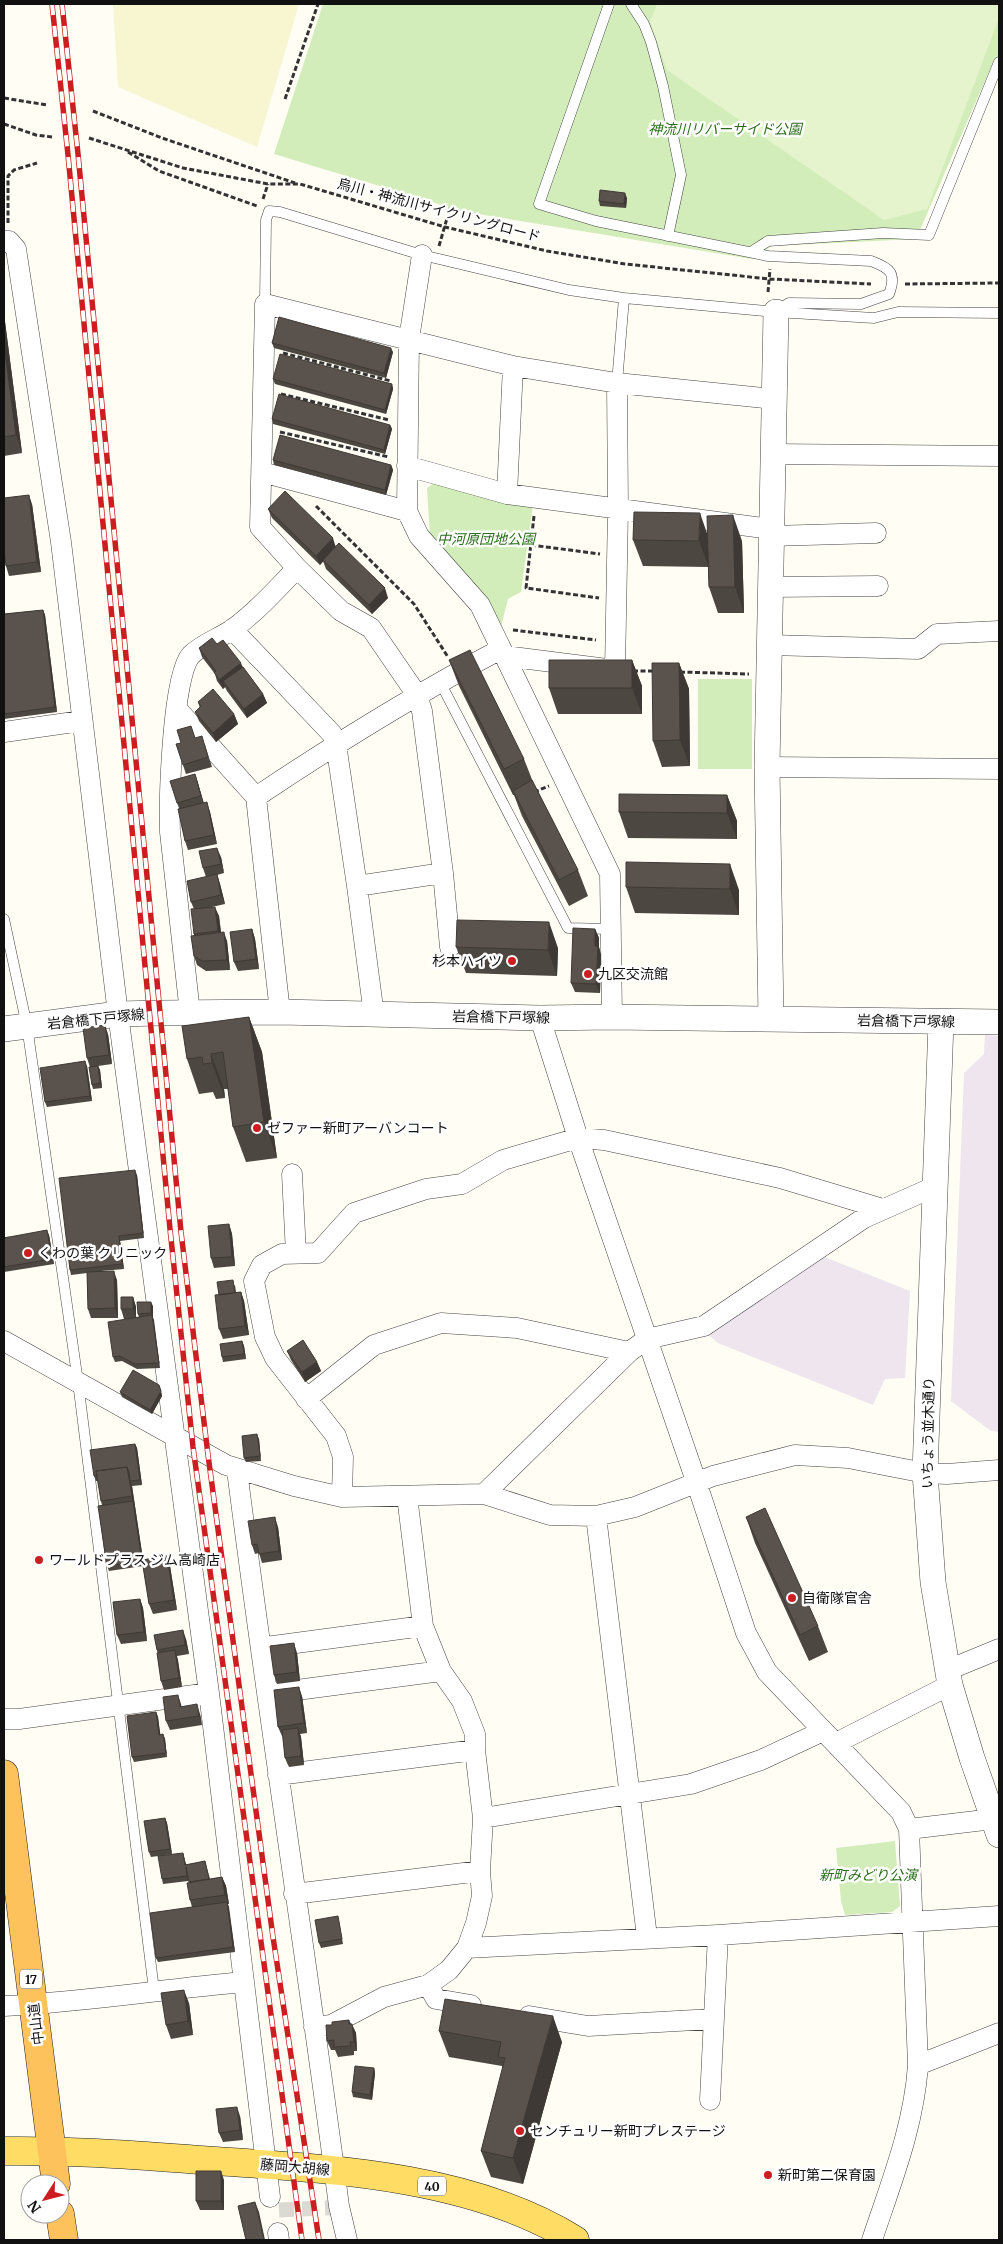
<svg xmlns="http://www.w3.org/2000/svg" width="1003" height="2244" font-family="Merriweather,'Noto Sans JP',serif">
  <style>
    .industrial { fill: #eee5ef }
    .farmland { fill: #f8f5d1 }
    .green { fill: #d3edba }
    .pitch { fill: #e5f4cc }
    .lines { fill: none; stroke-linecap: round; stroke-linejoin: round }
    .pedestrian-tunnel { stroke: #dbdad2; stroke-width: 15; stroke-dasharray: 15 8; stroke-linecap: butt }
    .service-casing { stroke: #444; stroke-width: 11 }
    .minor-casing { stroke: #444; stroke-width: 21 }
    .tertiary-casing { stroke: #444; stroke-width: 26 }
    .primary-casing { stroke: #222; stroke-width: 29 }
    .trunk-casing { stroke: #222; stroke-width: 29 }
    .path { stroke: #333; stroke-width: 3; stroke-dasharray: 5 2.5; stroke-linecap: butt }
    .service { stroke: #fff; stroke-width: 10 }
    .minor { stroke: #fff; stroke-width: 20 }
    .tertiary { stroke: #fff; stroke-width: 25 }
    .primary { stroke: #ffdd64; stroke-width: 28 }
    .trunk { stroke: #fec25c; stroke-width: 28 }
    .rail-casing { stroke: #cc1e21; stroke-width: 5.5 }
    .rail { stroke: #fff; stroke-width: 4; stroke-dasharray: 11; stroke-linecap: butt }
    .wall { fill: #4d4741 }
    .shaded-wall { fill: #3f3935 }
    .building { fill: #5a524c; stroke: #3f3935 }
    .poi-dot { fill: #cc1e21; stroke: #fff; stroke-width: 2 }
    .labels { text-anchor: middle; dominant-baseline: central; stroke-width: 5; stroke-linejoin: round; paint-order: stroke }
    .shield { fill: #fff; stroke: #585858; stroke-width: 1 }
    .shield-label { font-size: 12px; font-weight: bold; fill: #111 }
    .park-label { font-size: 14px; font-style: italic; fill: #2a6e1b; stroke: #fff }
    .street-label { font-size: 14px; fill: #111; stroke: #fff }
    .poi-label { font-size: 14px; fill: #111; stroke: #fff; text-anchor: start }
  </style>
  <rect width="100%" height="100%" fill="#fffdf4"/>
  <path class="industrial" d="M985 1035 999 1036V1432L991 1431 951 1401 964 1073 984 1054Z
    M817 1254 910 1291 905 1378 885 1379 873 1405 718 1343 704 1331Z"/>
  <path class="farmland" d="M113 4H299L257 147 118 87Z"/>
  <path class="green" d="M323 4H999V56L995 58 916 239 772 246 752 259 465 212 274 154Z
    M437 481 533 505 521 592 508 599 501 627 430 537 427 488Z
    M698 679H752V769H698Z
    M895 1841 900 1906 892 1912 845 1915 841 1901 836 1848Z"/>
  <path class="pitch" d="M657 4H999V18L927 209 884 220 667 70 650 22Z"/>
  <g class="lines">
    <path class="pedestrian-tunnel" d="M279 2210 347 2207"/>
    <g class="service-casing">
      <path id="service" d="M609 4 539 204 596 221 768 256 871 261C890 268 897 273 889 294L861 304 789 303 776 311
        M631 4 644 24 651 42 663 86 681 175 668 236
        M751 252 768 241 883 233 929 235 999 62
        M265 304 266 220 269 211 280 212 422 255 569 290 624 298 776 312 874 318 898 312 999 313
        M617 383 624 298
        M440 682 568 928 610 929
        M4 919 27 1026 78 1382 154 1990"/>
    </g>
    <g class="minor-casing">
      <path id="minor" d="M4 241H9L16 249 61 542 118 1014 209 1693 270 2197
        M422 255 409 339 407 511 419 536 480 605 610 874 612 1017
        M772 454 999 456
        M407 466 507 494 771 529
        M262 472 407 511
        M507 494 513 366
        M771 536 876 533
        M770 587 878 586
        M232 629 332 734 336 744 357 886 374 1015
        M769 645 918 649 937 634 999 631
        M505 656 615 670 618 509 617 383
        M177 709 256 797 280 1012
        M4 732 81 721
        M767 767 999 769
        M256 797C335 744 416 694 501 649
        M357 886 443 873
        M450 947 443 873 422 711 417 695 371 628 341 611 297 568 260 527 265 304 513 366 617 383 774 399
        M190 1013 170 832C169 801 172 676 191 655 202 644 220 638 233 629 257 611 277 589 297 568
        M540 1018 578 1138 696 1481 746 1633 767 1672 901 1812 909 1829 918 2065C914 2126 891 2183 872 2240
        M292 1174 296 1254
        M4 1341 226 1465 294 1486 342 1497 484 1494 550 1515 596 1516 635 1507 713 1476 795 1455 848 1458 925 1473 947 1474 999 1470
        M306 1399 374 1345 441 1323 517 1328 629 1352
        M237 1470C268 1716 307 1960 339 2206L347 2240
        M484 1494 629 1352 647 1339 704 1326 864 1218 936 1186
        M342 1497 343 1457 336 1436 275 1358 265 1337 254 1281 262 1265 282 1254 318 1253 354 1213 426 1189 462 1184 503 1160 578 1138 604 1140 780 1178 883 1209
        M596 1516 647 1937
        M266 1647 423 1626
        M948 1670 999 1649
        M274 1693 441 1671
        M4 1719H19L209 1693
        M836 1743 950 1685
        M278 1775 475 1750
        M483 1818 691 1784 761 1760 823 1731
        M909 1829 993 1819
        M294 1894 480 1871
        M467 1948 718 1935 999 1916
        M428 1985 436 1999 471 2005
        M4 2006C84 2002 164 1989 244 1982
        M529 2016 588 2026 713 2019
        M314 2027 331 2025 384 1997 428 1985 449 1970 467 1948 476 1923 482 1896 480 1871 483 1818 475 1750V1734L462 1701 441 1671 423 1626 407 1496
        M918 2065 999 2033
        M710 2100 718 1935
        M278 2233 279 2240"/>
    </g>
    <g class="tertiary-casing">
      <path id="tertiary" d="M771 1019 767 767 776 312
        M941 1022 925 1473 933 1582 950 1685 972 1758 999 1835
        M4 1029 118 1014 160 1013 280 1012 540 1018 612 1017 999 1022"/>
    </g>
    <g class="primary-casing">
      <path id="primary" d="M4 2151C75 2150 145 2156 216 2161 333 2169 473 2176 575 2240"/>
    </g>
    <g class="trunk-casing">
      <path id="trunk" d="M4 1774 56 2184
        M60 2214 64 2240"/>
    </g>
    <path class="path" d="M4 98 47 105
      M285 99 318 4
      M93 111 162 138 295 183
      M4 124 36 135 52 137
      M89 138 183 168 268 184H300L445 227 547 251 625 264 770 279 871 284
      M128 152 159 171 257 206
      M263 199 268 184
      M8 223V176L14 170 37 163
      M439 246 450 208
      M905 284 999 283
      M768 292 770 269
      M283 353 391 381
      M281 394 389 420
      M280 432 389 457
      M316 506 414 604 448 657
      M534 516 526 588 599 598
      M531 545 600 554
      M513 630 596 640
      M633 671H654
      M680 672 749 674
      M534 792 549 786"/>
    <use href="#service" class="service"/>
    <use href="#minor" class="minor"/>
    <use href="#tertiary" class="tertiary"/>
    <use href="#primary" class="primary"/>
    <use href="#trunk" class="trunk"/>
    <g class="rail-casing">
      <path id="rail" d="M52 4 68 155 170 1229 193 1447 302 2240
        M62 4 78 154 181 1232 208 1455 273 1937 319 2240"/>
    </g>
    <use href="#rail" class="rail"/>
  </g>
  <path class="wall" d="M627 198 626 208 600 206 599 201Z
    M4 314 22 453 4 456Z
    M272 343 393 352 386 378 274 348Z
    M273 379 392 384 393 389 386 414 275 384Z
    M272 419 390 425 392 429 385 454 273 424Z
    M273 460 391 465 393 470 386 495 274 465Z
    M32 504 41 572 9 576 6 566Z
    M268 509 336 546 388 598 372 614 326 569 323 561 320 565 272 518Z
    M707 534 742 541 744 613H718L709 587 708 567 643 566 633 540Z
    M43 610 45 615 57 712 4 719V614Z
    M217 644 243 667 263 694 267 703 247 718 227 691 225 687 223 689 217 681 215 674 202 657 199 648Z
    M449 660 524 759 533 782 578 870 588 896 569 906 522 816 514 795H513L459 686Z
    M632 660 642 686V714H558L549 688Z
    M679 663 689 689 690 766 662 767 653 741Z
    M198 702 234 714 238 724 216 742 199 721 195 712 200 708Z
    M195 738 205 745 212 767 186 774 183 765Z
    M195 774 204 803 210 812 217 844 188 850 185 841 179 808 177 803Z
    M727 795 737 821V839L628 838 619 812Z
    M221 857 224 873 217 875 220 884 225 904 212 907 219 916 221 932 227 941 230 970 206 971 197 965 194 956V909L191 902 206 877 203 868Z
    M626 862 739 890V915L635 913 626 887Z
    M252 929 255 939 259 969 238 971 234 962Z
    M595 929 599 938V947L601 955 600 993 575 992 571 983Z
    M456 947 558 948 557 976 466 973Z
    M249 1017 262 1052 277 1158 246 1162 233 1127 228 1089H224L225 1098 216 1099 213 1092 199 1094 187 1059Z
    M108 1034 112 1064 98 1066 100 1070 102 1088 93 1089 92 1085 90 1067 87 1058Z
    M87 1066 92 1101 47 1107 45 1102Z
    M137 1175 144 1238 120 1241 124 1269 101 1271 117 1280 118 1318H91L88 1309 87 1273 71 1275 70 1270Z
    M229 1224 232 1234 235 1266 214 1268 211 1258Z
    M4 1232 5 1237 49 1235 54 1264 4 1272Z
    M235 1285 236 1292H241L244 1301 249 1335 223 1339 219 1329V1295Z
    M133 1297 136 1307V1317H139L138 1314 153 1306V1318L160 1368 137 1369 122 1361 115 1362 113 1357 129 1319H124L121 1309Z
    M242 1341 244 1346 246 1359 223 1362 222 1357Z
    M287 1351 317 1362 321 1371 305 1382 291 1360Z
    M161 1390 162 1396 152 1414 122 1397 120 1392Z
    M259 1439 261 1461 246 1462 244 1458Z
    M135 1444 137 1448 142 1485 132 1486 143 1560 167 1556 170 1566 177 1610 153 1614 149 1604 143 1566 109 1571 107 1566 102 1505 101 1501 98 1481H96L94 1476Z
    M746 1517 818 1626 828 1652 809 1661 755 1543Z
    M278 1527 282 1560 262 1563 259 1553 255 1554 252 1545Z
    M140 1599 143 1608 147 1641 121 1644 117 1635Z
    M186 1639 189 1654 177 1656 182 1687 164 1690 161 1681 157 1650Z
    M297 1653 300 1681 277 1684 274 1675Z
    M302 1696 307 1733 300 1734 301 1737 304 1765 289 1767 285 1758 283 1736H282L278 1727Z
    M181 1704V1707L200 1714 202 1725 170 1730 166 1721Z
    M156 1712 158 1717 160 1735 163 1734 165 1739 167 1757 134 1762 132 1757Z
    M165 1818 167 1823 172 1854 151 1857 149 1852Z
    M183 1853 186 1865 205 1861 210 1879 222 1877 226 1886 229 1904H228L235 1952 158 1962 156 1958 192 1907 190 1900 189 1882 188 1877V1881L163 1884 162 1879Z
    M339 1921 343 1944 321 1948 319 1943Z
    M189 2003 193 2035 171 2039 166 2025Z
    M349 2020 356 2033 357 2051H354V2055L338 2057 335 2050H331L327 2041 332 2025Z
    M439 2031 562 2042 523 2184 491 2177 481 2151 503 2069 502 2066 449 2057Z
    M374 2068 375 2073 372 2100 353 2097 352 2092Z
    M240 2116 243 2140 223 2142 219 2133Z
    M224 2180V2210H200L196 2201Z"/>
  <path class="shaded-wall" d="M625 193 627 198 626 208 624 204Z
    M4 314 22 453 16 435 4 345Z
    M391 348 393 352 386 378 384 373Z
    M392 384 393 389 386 414 385 410Z
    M390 425 392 429 385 454 384 450Z
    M391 465 393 470 386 495 385 490Z
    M29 495 32 504 41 572 37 562Z
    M700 513 709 539V567L699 541Z
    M733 515 742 541 744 613 735 587Z
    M333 538 336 548 320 565 316 556Z
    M385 588 388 598 372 614 369 605Z
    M43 610 45 615 57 712 55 707Z
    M632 660 642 686V714L632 688Z
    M241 663 245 673 223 681 225 687 223 689 219 680Z
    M679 663 689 689 690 766 680 740Z
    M263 694 267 703 247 718 244 709Z
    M234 714 238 724 216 742 213 733Z
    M195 774 198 783 204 805 201 796Z
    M727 795 737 821V839L727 813Z
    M207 802 210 812 217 844 214 835Z
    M217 848 221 857 224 873 221 864Z
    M730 864 739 890V915L730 889Z
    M217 874 220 884 225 904 221 895Z
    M215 907 219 916 222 941 218 931Z
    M549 922 558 948 557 976 548 950Z
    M252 929 255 939 259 969 256 959Z
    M595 929 599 938V947L601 955 600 993 596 984 595 946Z
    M224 932 227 941 230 970 227 960Z
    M249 1017 262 1052 277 1158 264 1122Z
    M105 1025 108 1034 112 1064 109 1055Z
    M211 1054 224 1089 225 1098 212 1063Z
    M85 1061 87 1066 92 1101 90 1096Z
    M98 1066 100 1070 102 1088 100 1083Z
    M135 1170 137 1175 144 1238 143 1233Z
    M229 1224 232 1234 235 1266 232 1257Z
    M47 1230 49 1235 54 1264 52 1259Z
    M119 1236 120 1241 124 1269 122 1264Z
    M114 1271 117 1280 118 1318 115 1308Z
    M241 1292 244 1301 249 1335 245 1326Z
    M133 1297 136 1307V1319L133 1309Z
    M151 1302 153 1306V1318L151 1313Z
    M152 1315 154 1320 160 1368 159 1363Z
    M242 1341 244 1346 246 1359 244 1354Z
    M317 1362 321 1371 305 1382 302 1372Z
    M159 1385 162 1396 152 1414 150 1410Z
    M257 1434 259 1439 261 1461 260 1456Z
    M135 1444 137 1448 142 1485 140 1480Z
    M127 1467 131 1476 130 1481 132 1486 144 1566 142 1561Z
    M275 1517 278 1527 282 1560 279 1551Z
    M167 1556 170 1566 177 1610 174 1600Z
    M140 1599 143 1608 147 1641 144 1632Z
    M183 1630 186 1639 189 1654 185 1645Z
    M294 1643 297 1653 300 1681 297 1672Z
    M175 1650 178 1660 182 1687 179 1678Z
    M299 1687 302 1696 307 1733 304 1723Z
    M178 1695 181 1704 183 1716 180 1707Z
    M197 1704 200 1714 202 1725 199 1716Z
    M156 1712 158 1717 161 1739 159 1735Z
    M298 1728 301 1737 304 1765 301 1756Z
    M163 1734 165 1739 167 1757 166 1753Z
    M165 1818 167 1823 172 1854 170 1849Z
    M183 1853 188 1872V1881L187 1876Z
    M222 1877 226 1886 229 1904 225 1895Z
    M227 1902 229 1907 235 1952 233 1947Z
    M184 1990 189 2003 193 2035 188 2021Z
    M553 2016 562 2042 523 2184 513 2158Z
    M352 2024 356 2033 357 2051 354 2042Z
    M374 2068 375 2073 372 2100 370 2095Z
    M237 2107 240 2116 243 2140 240 2130Z
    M221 2171 224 2180V2210L221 2201Z
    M255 2202 259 2212 265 2240H264Z"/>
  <path class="building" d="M600 190 625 193 624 204 599 201Z
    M279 317 391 348 384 373 272 343Z
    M4 345 16 435 4 437Z
    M280 354 392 384 385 410 273 379Z
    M279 394 390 425 384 450 272 419Z
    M280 435 391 465 385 490 273 460Z
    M285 491 333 538 316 556 268 509Z
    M29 495 37 562 6 566 4 551V498Z
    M634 512 700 513 699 541 633 540Z
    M733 515 735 587H709L707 516Z
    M339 543 385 588 369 605 323 560Z
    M43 610 55 707 4 714V614Z
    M212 638 217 644 223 640 241 663 219 680 214 672 216 671 199 648Z
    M470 650 524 759 504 769 449 660Z
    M549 660H632V688H549Z
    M652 663H679L680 740 653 741Z
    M243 667 263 694 244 709 223 681Z
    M213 689 234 714 213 733 195 712 201 706 198 702Z
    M191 726 195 738 202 736 208 757 183 765 176 744 181 743 177 730Z
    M195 774 201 796 177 803 170 781Z
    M532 780 578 870 559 880 513 791Z
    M619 794 727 795V813L619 812Z
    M207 802 214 835 185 841 178 809Z
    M217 848 221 864 203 868 199 851Z
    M626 862 730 864V889L626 887Z
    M217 874 221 895 191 902 187 881Z
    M215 907 218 931 194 934 191 909Z
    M457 920 549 922 548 950 456 947Z
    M573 928 595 929V946H598L596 984 571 983Z
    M252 929 256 959 234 962 230 932Z
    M224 932 227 960 202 961 194 956 191 936Z
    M249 1017 264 1122 233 1127 223 1052 211 1054 212 1063 203 1064 202 1057 187 1059 182 1026Z
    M105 1025 109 1055 87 1058 83 1028Z
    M85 1061 90 1096 45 1102 40 1068Z
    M98 1066 100 1083 92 1085 89 1067Z
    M135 1170 143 1233 119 1236 122 1264 70 1270 59 1178Z
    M229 1224 232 1257 211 1258 208 1226Z
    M47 1230 52 1259 4 1267V1238Z
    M114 1271 115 1308 88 1309 87 1272Z
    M233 1280 235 1293 219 1295 217 1282Z
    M241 1292 245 1326 219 1329 215 1295Z
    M121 1297H133V1309H121Z
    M137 1302H151V1313L138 1314Z
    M152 1315 159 1363 135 1364 120 1356 113 1357 108 1322Z
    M303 1340 317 1362 302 1372 287 1351Z
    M242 1341 244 1354 222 1357 220 1344Z
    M133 1370 159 1385 161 1391 150 1410 120 1392Z
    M257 1434 260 1456 244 1458 242 1436Z
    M135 1444 140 1480 130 1481 129 1472 127 1467 96 1471 97 1476H94L90 1450Z
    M127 1467 132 1496 101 1501 96 1471Z
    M133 1501 142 1561 107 1566 98 1506Z
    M765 1508 818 1626 800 1635 746 1517Z
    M275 1517 279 1551 259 1554 257 1544 252 1545 248 1521Z
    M167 1556 174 1600 149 1604 142 1560Z
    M140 1599 144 1632 117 1635 113 1602Z
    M183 1630 185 1645 157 1650 154 1635Z
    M294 1643 297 1672 274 1675 270 1646Z
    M175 1650 179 1678 161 1681 157 1653Z
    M299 1687 304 1723 278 1727 274 1690Z
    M178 1695 180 1707 197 1704 199 1716 166 1721 163 1697Z
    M156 1712 159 1735 163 1734 166 1753 132 1757 127 1716Z
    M298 1728 301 1756 285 1758 282 1730Z
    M165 1818 170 1849 149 1852 144 1821Z
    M183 1853 185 1865 205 1861 209 1879 189 1882 186 1867 187 1876 162 1879 158 1856Z
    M222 1877 225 1895 190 1900 187 1883Z
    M227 1902 233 1947 156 1958 150 1913Z
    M338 1916 342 1939 319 1943 315 1920Z
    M184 1990 188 2021 166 2025 161 1993Z
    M445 1999 553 2016 513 2158 481 2151 505 2058 498 2057 501 2042 439 2031Z
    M349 2020V2024H352L354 2042H350L351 2046 334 2047V2040L327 2041 326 2025H332V2022Z
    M355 2066 374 2068 370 2095 352 2092Z
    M237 2107 240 2130 219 2133 216 2109Z
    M196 2171H221V2201H196Z
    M255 2202 264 2240H246L238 2206Z"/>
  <g class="poi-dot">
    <circle cx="512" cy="961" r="5"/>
    <circle cx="588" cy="974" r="5"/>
    <circle cx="257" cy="1128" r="5"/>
    <circle cx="28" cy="1253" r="5"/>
    <circle cx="39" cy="1560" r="5"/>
    <circle cx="792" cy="1598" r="5"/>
    <circle cx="520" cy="2131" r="5"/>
    <circle cx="768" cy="2175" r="5"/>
  </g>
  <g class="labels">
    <g class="shield">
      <rect x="20" y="1969.5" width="22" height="19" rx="4"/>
      <rect x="418" y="2176.5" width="28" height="19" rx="4"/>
    </g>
    <g class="shield-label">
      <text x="31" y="1979">17</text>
      <text x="432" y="2186">40</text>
    </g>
    <g class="park-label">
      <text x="725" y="129">神流川リバーサイド公園</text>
      <text x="486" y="539">中河原団地公園</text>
      <text x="868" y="1875">新町みどり公演</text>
    </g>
    <g class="street-label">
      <text transform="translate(439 210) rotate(15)">烏川・神流川サイクリングロード</text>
      <text transform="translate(501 1017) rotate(1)">岩倉橋下戸塚線</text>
      <text transform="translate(96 1019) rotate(-6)">岩倉橋下戸塚線</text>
      <text transform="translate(906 1021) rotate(1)">岩倉橋下戸塚線</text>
      <text transform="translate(928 1433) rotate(-89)">いちょう並木通り</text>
      <text transform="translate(36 2024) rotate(-97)">中山道</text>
      <text transform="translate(295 2167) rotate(5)">藤岡大胡線</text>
    </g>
    <g class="poi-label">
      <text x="502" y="961" text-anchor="end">杉本ハイツ</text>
      <text x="598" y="974">九区交流館</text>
      <text x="267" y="1128">ゼファー新町アーバンコート</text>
      <text x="38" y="1253">くわの葉 クリニック</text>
      <text x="49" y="1560">ワールドプラス ジム高崎店</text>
      <text x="802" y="1598">自衛隊官舎</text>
      <text x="530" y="2131">センチュリー新町プレステージ</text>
      <text x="778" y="2175">新町第二保育園</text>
    </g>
  </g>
  <rect width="1003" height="2244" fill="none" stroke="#111111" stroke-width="10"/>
  <g transform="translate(45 2199) rotate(234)"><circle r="24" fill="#ffffff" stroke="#a0a0a0"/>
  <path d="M0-4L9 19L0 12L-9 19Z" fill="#cc1e21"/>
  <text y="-8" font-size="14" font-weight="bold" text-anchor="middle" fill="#111111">N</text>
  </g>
</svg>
